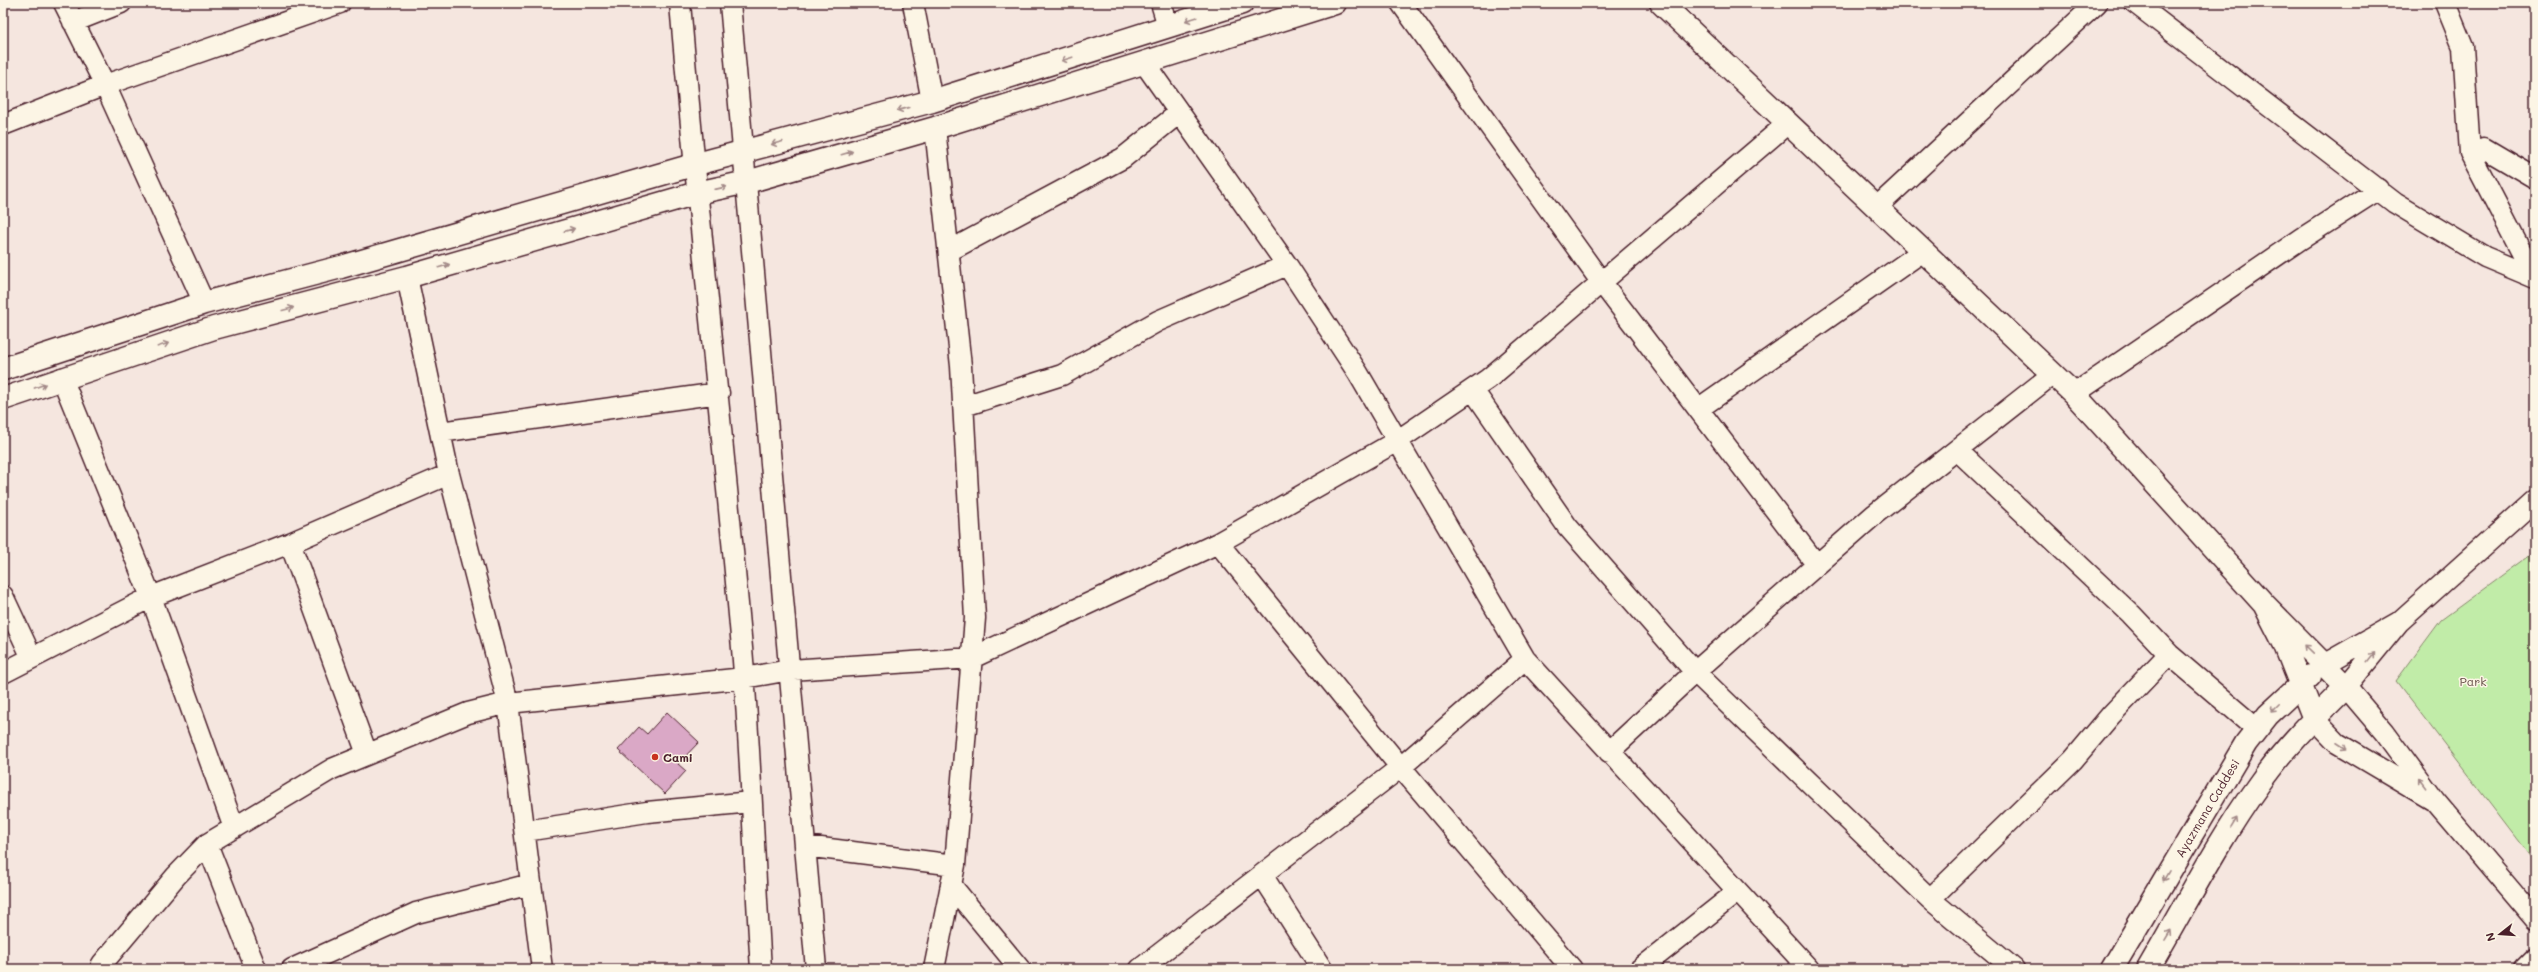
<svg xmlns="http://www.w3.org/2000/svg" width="2538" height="972" font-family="Mali,sans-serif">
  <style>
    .green { fill: #c1eca8; stroke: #86866a }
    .building { fill: #daa8c6; stroke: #4a1f2b }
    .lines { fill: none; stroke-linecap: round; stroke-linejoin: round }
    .minor-casing { stroke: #4a1f2b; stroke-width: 23 }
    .major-casing { stroke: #4a1f2b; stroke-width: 25 }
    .minor { stroke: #fcf5e5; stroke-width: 20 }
    .major { stroke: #fcf5e5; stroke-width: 22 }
    .oneway { stroke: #a38a88 }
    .poi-dot { fill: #c8321e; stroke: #fcf5e5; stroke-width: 1.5 }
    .labels { text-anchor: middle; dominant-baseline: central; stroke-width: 3; stroke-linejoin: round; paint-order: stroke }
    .park-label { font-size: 12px; fill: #68524a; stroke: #fcf5e5 }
    .poi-label { font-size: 12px; font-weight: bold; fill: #4a1f2b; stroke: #fcf5e5; text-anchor: start }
    .street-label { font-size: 12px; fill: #4a1f2b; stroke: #fcf5e5 }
  </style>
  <rect width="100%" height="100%" fill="#f5e6df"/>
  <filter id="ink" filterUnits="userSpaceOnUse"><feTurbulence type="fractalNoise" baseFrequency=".025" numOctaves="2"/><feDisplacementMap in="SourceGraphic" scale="8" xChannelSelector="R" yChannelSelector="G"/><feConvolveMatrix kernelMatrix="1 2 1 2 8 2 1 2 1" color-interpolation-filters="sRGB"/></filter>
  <g filter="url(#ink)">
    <path class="green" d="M2535 551V863L2396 681 2441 620Z"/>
    <path class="building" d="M667 712 699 742 678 764 686 771 665 794 618 750 639 727 647 734Z"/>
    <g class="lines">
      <g class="minor-casing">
        <path id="minor" d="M64 3 105 85 204 303
          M680 3C698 218 723 433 742 648 751 755 754 862 761 969
          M730 3 816 969
          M913 3 932 101
          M1161 3 1168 26
          M1401 3 1602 283 1817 565
          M2135 3 2395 203 2485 257 2535 278
          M2445 3 2463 47 2470 153 2535 278
          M73 22 121 3
          M1145 64 1287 265 1358 373 1525 659 1809 969
          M3 125 105 85 340 3
          M2470 153 2484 148 2535 178
          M1877 207 2097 3
          M949 251 1123 158 1179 113
          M407 277 449 474 508 703 744 678 790 670 972 658 1218 543 1393 758 1572 969
          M62 378 151 597 234 828
          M1473 390 1567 526 1695 672 1930 899 2014 969
          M2074 394 2301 239 2379 189
          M964 406 1062 375 1158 321 1287 265
          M1698 409 1923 251
          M440 432 719 393
          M1958 451 2131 614 2169 654 2257 729
          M290 543 367 754
          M1218 543 1397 441 1488 379 1788 123
          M3 596 32 658
          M2399 622 2535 500
          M3 673 151 597 290 543 449 474
          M2314 719 2337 743 2435 801 2385 733 2346 687 2399 622 2325 664
          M1609 752 1695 672 1875 514 2053 374
          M2435 801 2535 919
          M525 831 647 812 751 802
          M805 846 955 865
          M1262 875 1322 969
          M951 885 1020 969
          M1930 899 2073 760 2111 715 2169 654
          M104 969 102 964 176 876 207 844
          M256 969 207 844 332 769 468 713 508 703 542 969
          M292 969 416 913 531 884
          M934 969 955 865 975 618 961 366 935 128
          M1140 969 1401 767 1525 659
          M1640 969 1737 892
          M2524 969 2535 958"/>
      </g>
      <g class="major-casing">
        <path id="major" d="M1661 3 2074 394 2264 604
          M3 369 204 303 341 267 693 165 932 101 1242 3
          M3 399 214 328 407 277 697 193 747 182 935 128 1335 3
          M2112 969 2246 743 2268 715 2310 676
          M2148 969C2184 908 2217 842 2259 784 2284 748 2315 718 2346 687L2264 604 2284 643 2314 719"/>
      </g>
      <use href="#minor" class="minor"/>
      <use href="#major" class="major"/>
    </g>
    <defs><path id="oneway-shaft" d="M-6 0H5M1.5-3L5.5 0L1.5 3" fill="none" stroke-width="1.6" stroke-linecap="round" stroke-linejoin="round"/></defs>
    <g class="oneway">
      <use href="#oneway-shaft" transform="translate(1191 19) rotate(162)"/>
      <use href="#oneway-shaft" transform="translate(1067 59) rotate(162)"/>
      <use href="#oneway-shaft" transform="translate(903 109) rotate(165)"/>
      <use href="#oneway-shaft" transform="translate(777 143) rotate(165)"/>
      <use href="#oneway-shaft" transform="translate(847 153) rotate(-16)"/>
      <use href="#oneway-shaft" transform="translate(721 188) rotate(-13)"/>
      <use href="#oneway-shaft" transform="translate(569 230) rotate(-16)"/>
      <use href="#oneway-shaft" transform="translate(444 266) rotate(-16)"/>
      <use href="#oneway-shaft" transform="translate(288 309) rotate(-15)"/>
      <use href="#oneway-shaft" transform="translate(163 345) rotate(-18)"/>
      <use href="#oneway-shaft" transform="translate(40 386) rotate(-20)"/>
      <use href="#oneway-shaft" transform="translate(2309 649) rotate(-136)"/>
      <use href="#oneway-shaft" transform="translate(2371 657) rotate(-51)"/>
      <use href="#oneway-shaft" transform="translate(2275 708) rotate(135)"/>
      <use href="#oneway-shaft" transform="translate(2342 746) rotate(33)"/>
      <use href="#oneway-shaft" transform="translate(2422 783) rotate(-127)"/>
      <use href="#oneway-shaft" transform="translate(2234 823) rotate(-59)"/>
      <use href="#oneway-shaft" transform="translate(2166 876) rotate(120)"/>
      <use href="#oneway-shaft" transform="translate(2168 935) rotate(-59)"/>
    </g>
  </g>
  <circle class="poi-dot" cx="655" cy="757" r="4"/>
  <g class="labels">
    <g class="park-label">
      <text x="2473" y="681">Park</text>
    </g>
    <g class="poi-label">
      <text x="663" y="757">Cami</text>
    </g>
    <g class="street-label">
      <text transform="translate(2207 808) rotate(-59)">Ayazmana Caddesi</text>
    </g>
  </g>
  <rect width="2538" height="972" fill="none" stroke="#fcf5e5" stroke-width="16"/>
  <rect x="8" y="8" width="2522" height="956" fill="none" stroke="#4a1f2b" stroke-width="1.5" filter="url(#ink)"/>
  <g transform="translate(2500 934) rotate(253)" stroke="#fcf5e5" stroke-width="3" paint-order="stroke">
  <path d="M0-3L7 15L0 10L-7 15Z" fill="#4a1f2b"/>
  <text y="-6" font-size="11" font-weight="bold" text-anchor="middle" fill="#4a1f2b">N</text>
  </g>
</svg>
